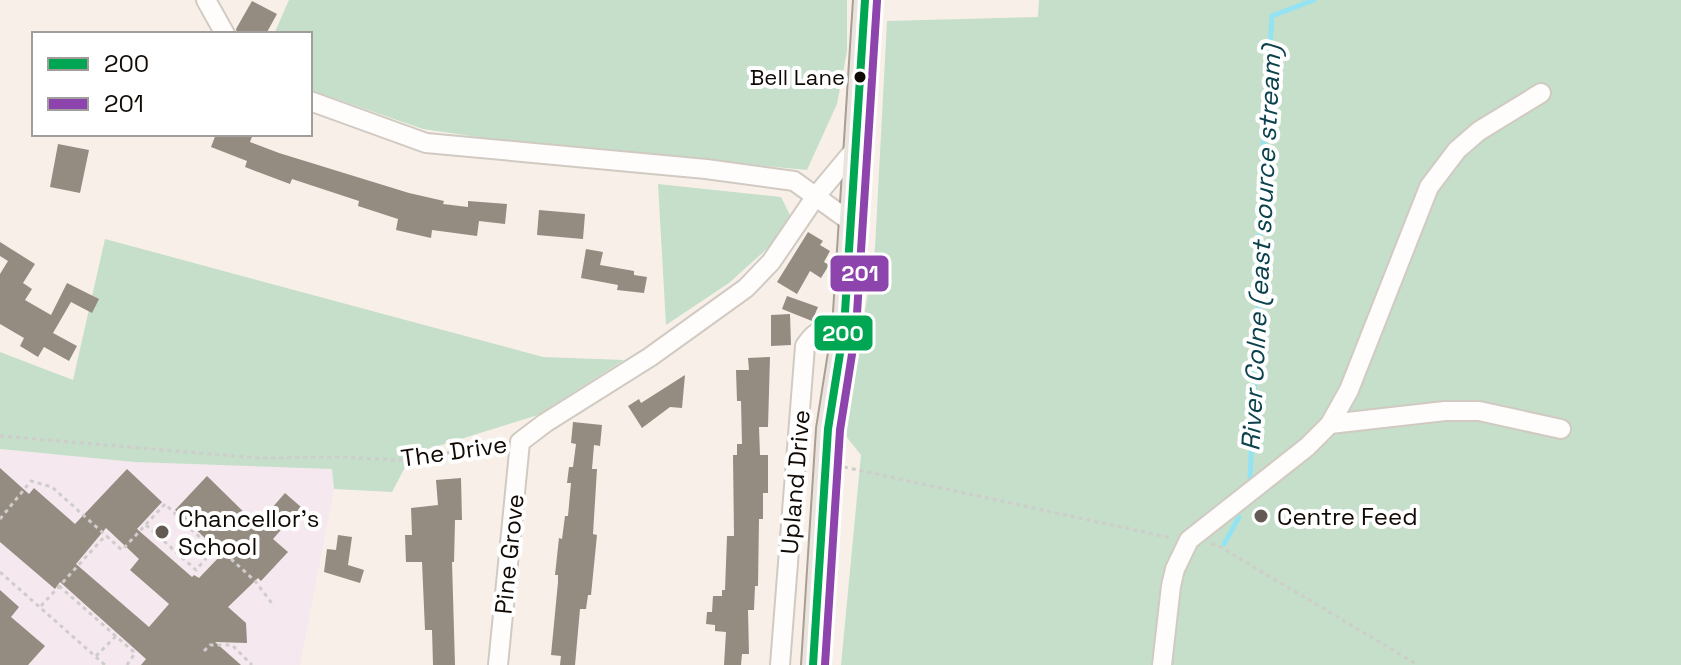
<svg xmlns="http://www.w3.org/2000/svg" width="1681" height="665" font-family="'Space Grotesk',sans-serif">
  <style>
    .education { fill: #f5e8ef }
    .green { fill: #c5dfca }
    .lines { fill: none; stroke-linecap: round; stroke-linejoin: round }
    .stream { stroke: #94e3f3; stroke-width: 5 }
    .building { fill: #948c80; fill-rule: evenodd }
    .minor-casing { stroke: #d1cac2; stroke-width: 22 }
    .major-casing { stroke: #a99e93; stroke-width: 26 }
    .path { stroke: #cfcdcb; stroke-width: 3; stroke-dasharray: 4 4; stroke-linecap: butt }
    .minor { stroke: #fefdfc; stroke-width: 18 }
    .major { stroke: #eae4df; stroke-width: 22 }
    .bus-1-casing { stroke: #fff; stroke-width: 14 }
    .bus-2-casing { stroke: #fff; stroke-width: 14 }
    .bus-1 { stroke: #00a651; stroke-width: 8 }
    .bus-2 { stroke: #8e44ad; stroke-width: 8 }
    .bus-dot { fill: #110903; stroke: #fff; stroke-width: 3 }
    .poi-dot { fill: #625a53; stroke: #fff; stroke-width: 3 }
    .labels { text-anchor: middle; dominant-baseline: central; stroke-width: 8; stroke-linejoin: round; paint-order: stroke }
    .bus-label { font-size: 22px; fill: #110903; stroke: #fff; text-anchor: end }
    .street-label { font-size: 24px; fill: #110903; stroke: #fff }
    .poi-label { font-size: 24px; fill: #110903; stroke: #fff; text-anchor: start }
    .water-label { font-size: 26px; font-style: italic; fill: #0c424d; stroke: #fff }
    .line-badge { stroke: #fff; stroke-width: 3 }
    .badge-label { font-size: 22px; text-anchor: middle; font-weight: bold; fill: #fff }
  </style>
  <rect width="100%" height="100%" fill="#f8f0e8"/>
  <path class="education" d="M0 449 134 462 333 469 334 489 300 665H0Z"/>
  <path class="green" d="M289 0H847V51L837 104 807 170 498 140 423 129 310 90V34H274Z
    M1039 0H1681V665H841L861 455 845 435 875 248 887 21 1038 17Z
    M658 184 781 197 792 219 770 246 729 283 666 325Z
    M105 239 543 357 624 360 538 415 412 454 392 492 334 489 332 469 134 462 0 449V352L73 380Z"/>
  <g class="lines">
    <path class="stream" d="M1250 477 1259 294 1260 200 1272 16 1314 0
      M1224 544 1239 517"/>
  </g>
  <path class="building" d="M252 1 277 14 266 34H237L236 29Z
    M216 134H253L250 142 279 153 409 193 444 201 443 204 468 207V201L507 204 505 224 479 221 477 236 432 230 431 238 396 230 398 219 358 206 359 201 292 179 290 184 245 167 247 161 211 147Z
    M58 144 89 150 80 193 50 187Z
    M539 210 585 214 583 239 537 235Z
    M808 232 823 241 820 245 830 251 824 262 829 265 821 278 810 271 797 294 777 282Z
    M0 242 35 264 23 283 32 289 25 300 51 315 67 283 99 299 92 313 71 302 53 333 77 346 69 361 44 347 38 357 20 346 24 338 0 324V274L8 261 0 256Z
    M586 249 603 252 600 265 634 271V275L647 277 644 293 617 290 618 285 581 278Z
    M787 296 818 307 812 321 782 309Z
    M790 314 791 345 771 346V315Z
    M770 357 768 427H759L760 455H768V493H763V519H759L758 586H755L754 610H748L749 654H742L741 665H724L726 632 715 631V625L706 624 707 612H712L713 596H722V590H725L727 536H734L733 455H737V444H742L741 401H737L736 370H749L748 358Z
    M685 375 682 408 670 407 642 428 628 406 639 399 641 403Z
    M573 422 602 425 600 446 594 445 592 469H597L593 534 597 535 591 595H588L586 609H580L575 665H560L561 656 551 655 558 582V575H555L559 538 562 539 565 516H568L571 483H567L569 467H573L576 444 571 443Z
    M0 468 29 494 34 488 75 524 127 469 162 502 137 529 192 577 194 575 199 578 222 554 175 510 207 476 257 525 285 493 301 507 273 539 288 552 261 581 258 578 228 607 246 623 247 643 215 642 241 665H141L146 659 60 582 55 589 0 542ZM106 528 139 559 130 570 169 604 149 627 76 564Z
    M461 478 462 520H455L454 562H452L455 665H433L432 630H425L422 562H406L405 535H412L411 508 438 505 436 480Z
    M338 535 352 537 348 565 364 570 360 583 324 572 327 549 336 550Z
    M0 590 19 607 11 617 45 646 28 665H0Z"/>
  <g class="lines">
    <g class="minor-casing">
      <path id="minor" d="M206 0 225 34
        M310 101 426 143 706 169 794 181 851 222
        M1330 424 1445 411H1479L1561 429
        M498 665 520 442 545 423 650 357 746 288 771 262 816 196 856 148
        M780 665 805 346C816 329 823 328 844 328
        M1162 665 1171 586 1175 569 1189 540 1307 447 1330 424 1349 390 1429 187 1457 150 1479 131 1541 93"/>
    </g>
    <g class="major-casing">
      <path id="major" d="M813 665 828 429 844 328 865 0"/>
    </g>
    <path class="path" d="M0 436 259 458 340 457 397 460 502 445
      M844 467 1172 538
      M0 519 31 481 52 487 122 550 165 504 213 550 196 570 146 525
      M1211 544 1217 545 1418 665
      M214 550 217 546 255 581 274 606
      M0 572 105 665
      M59 586 135 653 127 665
      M41 606 106 535
      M204 651 210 645H232L252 665
      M96 656 116 636"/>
    <use href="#minor" class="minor"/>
    <use href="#major" class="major"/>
    <g class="bus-1-casing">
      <path id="bus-1" d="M813 665 828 429 844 328 865 0"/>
    </g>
    <g class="bus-2-casing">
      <path id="bus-2" d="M825 665 840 430 856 329 877 1"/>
    </g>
    <use href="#bus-1" class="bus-1"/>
    <use href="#bus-2" class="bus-2"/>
  </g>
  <circle class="bus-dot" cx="860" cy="77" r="7"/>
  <g class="poi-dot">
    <circle cx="1261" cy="516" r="8"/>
    <circle cx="162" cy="532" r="8"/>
  </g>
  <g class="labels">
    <g class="bus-label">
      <text x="845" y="77">Bell Lane</text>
    </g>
    <g class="street-label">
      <text transform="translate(454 451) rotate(-8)">The Drive</text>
      <text transform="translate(795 482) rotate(-85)">Upland Drive</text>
      <text transform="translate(509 554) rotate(-84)">Pine Grove</text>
    </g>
    <g class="poi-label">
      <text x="1277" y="516">Centre Feed</text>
      <text x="178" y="518">Chancellor's<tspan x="178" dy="28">School</tspan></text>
    </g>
    <g class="water-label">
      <text transform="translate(1261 248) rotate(-87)">River Colne (east source stream)</text>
    </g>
  </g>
  <g class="line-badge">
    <rect x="829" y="254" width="61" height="39" rx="8" fill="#8e44ad"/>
    <rect x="813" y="314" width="61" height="38" rx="8" fill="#00a651"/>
  </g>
  <g class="badge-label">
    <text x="860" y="281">201</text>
    <text x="843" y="341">200</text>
  </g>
  <rect x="32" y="32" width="280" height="104" fill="#ffffff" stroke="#a09d9a" stroke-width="2"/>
  <rect x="48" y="58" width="40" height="12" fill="#00a651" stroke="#a09d9a" stroke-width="2"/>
  <text x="104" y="72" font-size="24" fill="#110903">200</text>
  <rect x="48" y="98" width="40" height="12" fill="#8e44ad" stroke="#a09d9a" stroke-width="2"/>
  <text x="104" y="112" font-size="24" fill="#110903">201</text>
</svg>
